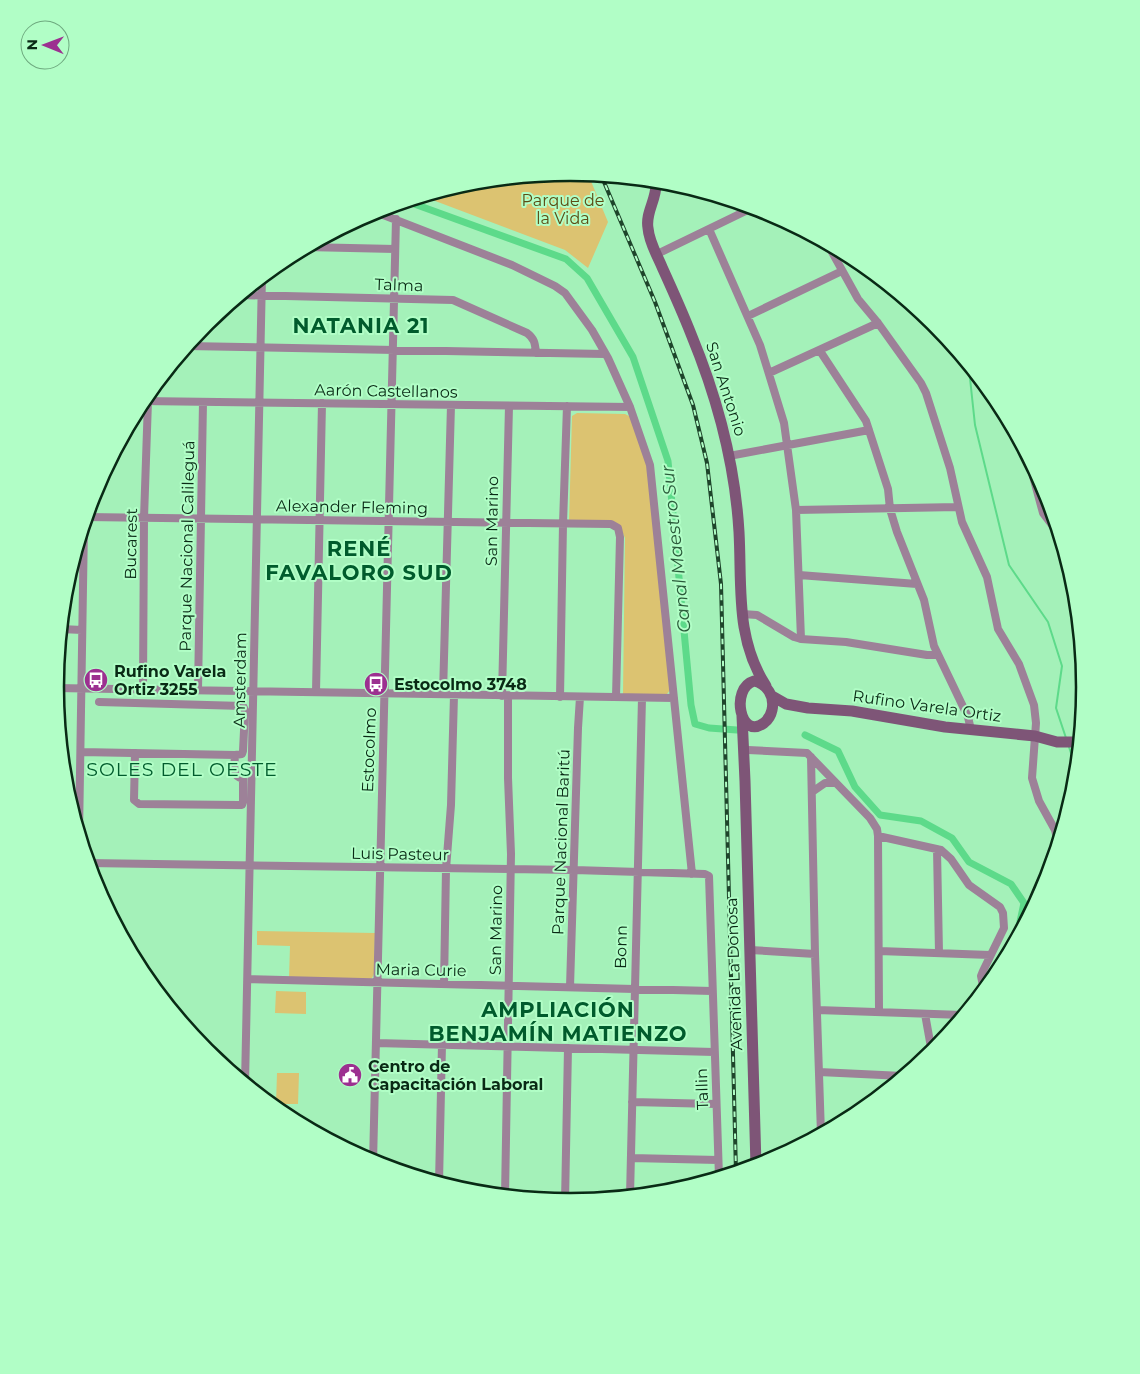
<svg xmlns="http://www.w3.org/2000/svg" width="1140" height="1374" font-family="Montserrat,sans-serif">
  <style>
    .park { fill: #dcc371 }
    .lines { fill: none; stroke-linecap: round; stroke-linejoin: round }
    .stream { stroke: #5dda8a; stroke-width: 2 }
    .canal { stroke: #5dda8a; stroke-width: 7 }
    .street { stroke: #9d8198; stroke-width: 8 }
    .secondary { stroke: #7e5577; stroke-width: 11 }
    .rail-casing { stroke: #1e452b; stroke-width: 4 }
    .rail { stroke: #b1fec6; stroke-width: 2; stroke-dasharray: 5.5; stroke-linecap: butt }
    .labels { text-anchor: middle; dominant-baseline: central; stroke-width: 4; stroke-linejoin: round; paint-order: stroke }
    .park-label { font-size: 16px; fill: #5c4c14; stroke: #b1fec6 }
    .street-label { font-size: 16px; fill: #092a15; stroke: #b1fec6 }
    .poi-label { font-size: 16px; font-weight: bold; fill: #092a15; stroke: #b1fec6; text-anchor: start }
    .water-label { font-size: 18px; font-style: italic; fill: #2a5a3a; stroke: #b1fec6 }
    .quarter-label { font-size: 19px; letter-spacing: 1px; fill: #005b2c; stroke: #b1fec6 }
    .district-label { font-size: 21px; font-weight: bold; letter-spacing: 1px; fill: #005b2c; stroke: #b1fec6 }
    .rim { fill: none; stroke: #092a15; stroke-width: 2.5 }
  </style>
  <rect width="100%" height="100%" fill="#a4f1b9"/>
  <path class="park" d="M570 172 588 174 608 222 588 268 565 250 422 196 470 182Z
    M577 413 625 414 631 417 647 466 670 690 667 694H623L625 538 621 529 569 522 572 416Z
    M257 931 375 933 374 974 372 978 368 980 289 978 290 946 257 945Z
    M276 991 306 992V1014L275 1013Z
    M277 1073H299L298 1104H276Z"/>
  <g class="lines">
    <path class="stream" d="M928 318 969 369 975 425 1009 565 1048 622 1062 666 1056 708 1066 738
      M1069 747 1077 771"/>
    <path class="canal" d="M406 201 566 259 587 278 633 357 668 461 691 705 695 724 709 728 737 730
      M805 735 838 751 855 787 880 815 921 821 952 838 969 862 1011 884 1024 903 1016 940 1011 950"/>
    <path class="street" d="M373 211 512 265 555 286 565 293 592 330 608 358 630 407 650 465 692 874
      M709 229 760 345 784 423 796 510 801 639
      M827 243 858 299 878 323 921 383 926 393 950 468 962 522 987 577 998 629 1019 664 1034 705 1036 723 1032 778 1039 801 1055 830 1058 842
      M305 247 395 249
      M657 254 754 207
      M240 295 453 300 527 333C535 339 535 344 536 353
      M748 316 842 271
      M187 346 605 354
      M820 351 866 421 888 489 890 509 897 532 924 600 934 646 968 717 971 730
      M769 373 878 323
      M142 401 630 407
      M1027 454 1043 513 1059 534
      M729 456 869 430
      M796 510 958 507
      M86 517 611 524 618 528 620 537 616 697
      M799 575 917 584
      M742 614 757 615 794 637 801 639 846 642 927 655H938
      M61 629 82 630
      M55 688 674 698
      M143 688 144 518 148 401
      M198 690 203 402
      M316 692 322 403
      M443 694 451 405
      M502 696 509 406
      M560 697 563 524 567 406
      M99 702 243 706 245 710 243 751 242 754 235 755C235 766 230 775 243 779V802L242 805H238L139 804 134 800 135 753
      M748 750 807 753 870 818 877 829 878 836 941 850 951 859 969 885 1000 907 1003 913 1004 928 983 971 981 976 984 991
      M81 752 235 755
      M811 757 815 954 821 1134
      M812 792 825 783H835
      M79 835 84 525
      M878 836 879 1011
      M937 849 939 953
      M88 863 574 870 705 874 709 876 719 1177
      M750 950 815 954
      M879 951 990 955
      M248 979 712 991
      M444 984 446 869 451 805 454 695
      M570 987 578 728 580 697
      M817 1010 963 1015
      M925 1014 932 1053
      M376 1043 714 1052
      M819 1072 903 1076
      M245 1084 262 276
      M632 1102 716 1104
      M631 1158 718 1160
      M373 1163 396 219
      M439 1183 442 1044
      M505 1196 511 854 508 778V696
      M630 1196 642 698
      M565 1202 568 1048"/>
    <path class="secondary" d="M656 180C658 198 645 212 648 228 649 242 657 255 662 267 672 289 682 311 691 334 717 397 735 463 739 532 742 586 735 638 766 686
      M754 681C767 684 775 696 772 710 771 715 769 719 764 723 740 741 730 688 754 681Z
      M772 696 786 704 808 708 852 711 945 727 1035 736 1057 742H1080
      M742 716 745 781 756 1166"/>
    <g class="rail-casing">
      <path id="rail" d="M601 175 655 302 693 405 707 463 721 584 736 1172"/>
    </g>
    <use href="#rail" class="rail"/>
  </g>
  <defs>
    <g id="bus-disc" transform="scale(1.25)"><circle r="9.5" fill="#9c3090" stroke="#b1fec6"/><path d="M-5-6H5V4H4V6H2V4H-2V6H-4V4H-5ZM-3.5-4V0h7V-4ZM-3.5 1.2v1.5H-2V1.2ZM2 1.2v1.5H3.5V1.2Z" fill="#fff"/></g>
    <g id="civic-disc" transform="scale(1.25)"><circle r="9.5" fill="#9c3090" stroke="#b1fec6"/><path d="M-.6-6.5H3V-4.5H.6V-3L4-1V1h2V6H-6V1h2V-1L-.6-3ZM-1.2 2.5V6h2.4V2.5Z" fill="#fff"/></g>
  </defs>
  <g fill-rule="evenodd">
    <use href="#bus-disc" x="96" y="680"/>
    <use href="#bus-disc" x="376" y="684"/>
    <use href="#civic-disc" x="350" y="1075"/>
  </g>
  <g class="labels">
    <g class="park-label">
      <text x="563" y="200">Parque de<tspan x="563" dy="18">la Vida</tspan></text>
    </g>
    <g class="street-label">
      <text transform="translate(399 285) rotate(2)">Talma</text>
      <text transform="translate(726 389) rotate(72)">San Antonio</text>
      <text transform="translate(386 391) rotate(1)">Aarón Castellanos</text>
      <text transform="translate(352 507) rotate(1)">Alexander Fleming</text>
      <text transform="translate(492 521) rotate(-89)">San Marino</text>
      <text transform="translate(131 544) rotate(-89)">Bucarest</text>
      <text transform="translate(187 546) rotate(-89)">Parque Nacional Calileguá</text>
      <text transform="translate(240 680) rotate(-89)">Amsterdam</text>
      <text transform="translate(927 706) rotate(8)">Rufino Varela Ortiz</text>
      <text transform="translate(369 750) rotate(-88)">Estocolmo</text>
      <text transform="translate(561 842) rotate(-88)">Parque Nacional Baritú</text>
      <text transform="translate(400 854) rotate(1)">Luis Pasteur</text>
      <text transform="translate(496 930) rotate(-89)">San Marino</text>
      <text transform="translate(621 947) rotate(-89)">Bonn</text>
      <text transform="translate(421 970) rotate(1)">Maria Curie</text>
      <text transform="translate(734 974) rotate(-92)">Avenida La Donosa</text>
      <text transform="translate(702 1089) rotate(-92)">Tallin</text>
    </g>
    <g class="poi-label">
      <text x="114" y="671">Rufino Varela<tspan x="114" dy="18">Ortiz 3255</tspan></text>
      <text x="394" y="684">Estocolmo 3748</text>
      <text x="368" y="1066">Centro de<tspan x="368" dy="18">Capacitación Laboral</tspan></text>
    </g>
    <g class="water-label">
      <text transform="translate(676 549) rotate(-96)">Canal Maestro Sur</text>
    </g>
    <g class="quarter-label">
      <text x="182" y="769">SOLES DEL OESTE</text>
    </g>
    <g class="district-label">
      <text x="361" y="325">NATANIA 21</text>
      <text x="359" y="548">RENÉ<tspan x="359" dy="24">FAVALORO SUD</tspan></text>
      <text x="558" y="1009">AMPLIACIÓN<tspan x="558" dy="24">BENJAMÍN MATIENZO</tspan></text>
    </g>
  </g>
  <path d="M0 0H1140V1374H0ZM64 687a506 506 0 1 1 1012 0a506 506 0 1 1-1012 0Z" fill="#b1fec6" fill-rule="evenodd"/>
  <path class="rim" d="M64 687a506 506 0 1 1 1012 0a506 506 0 1 1-1012 0Z"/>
  <g transform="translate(45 45) rotate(271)"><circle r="24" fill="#b1fec6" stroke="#6ea97f"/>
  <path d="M0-4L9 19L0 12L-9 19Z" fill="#9c3090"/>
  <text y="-8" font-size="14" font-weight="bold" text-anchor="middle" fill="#092a15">N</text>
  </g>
</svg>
